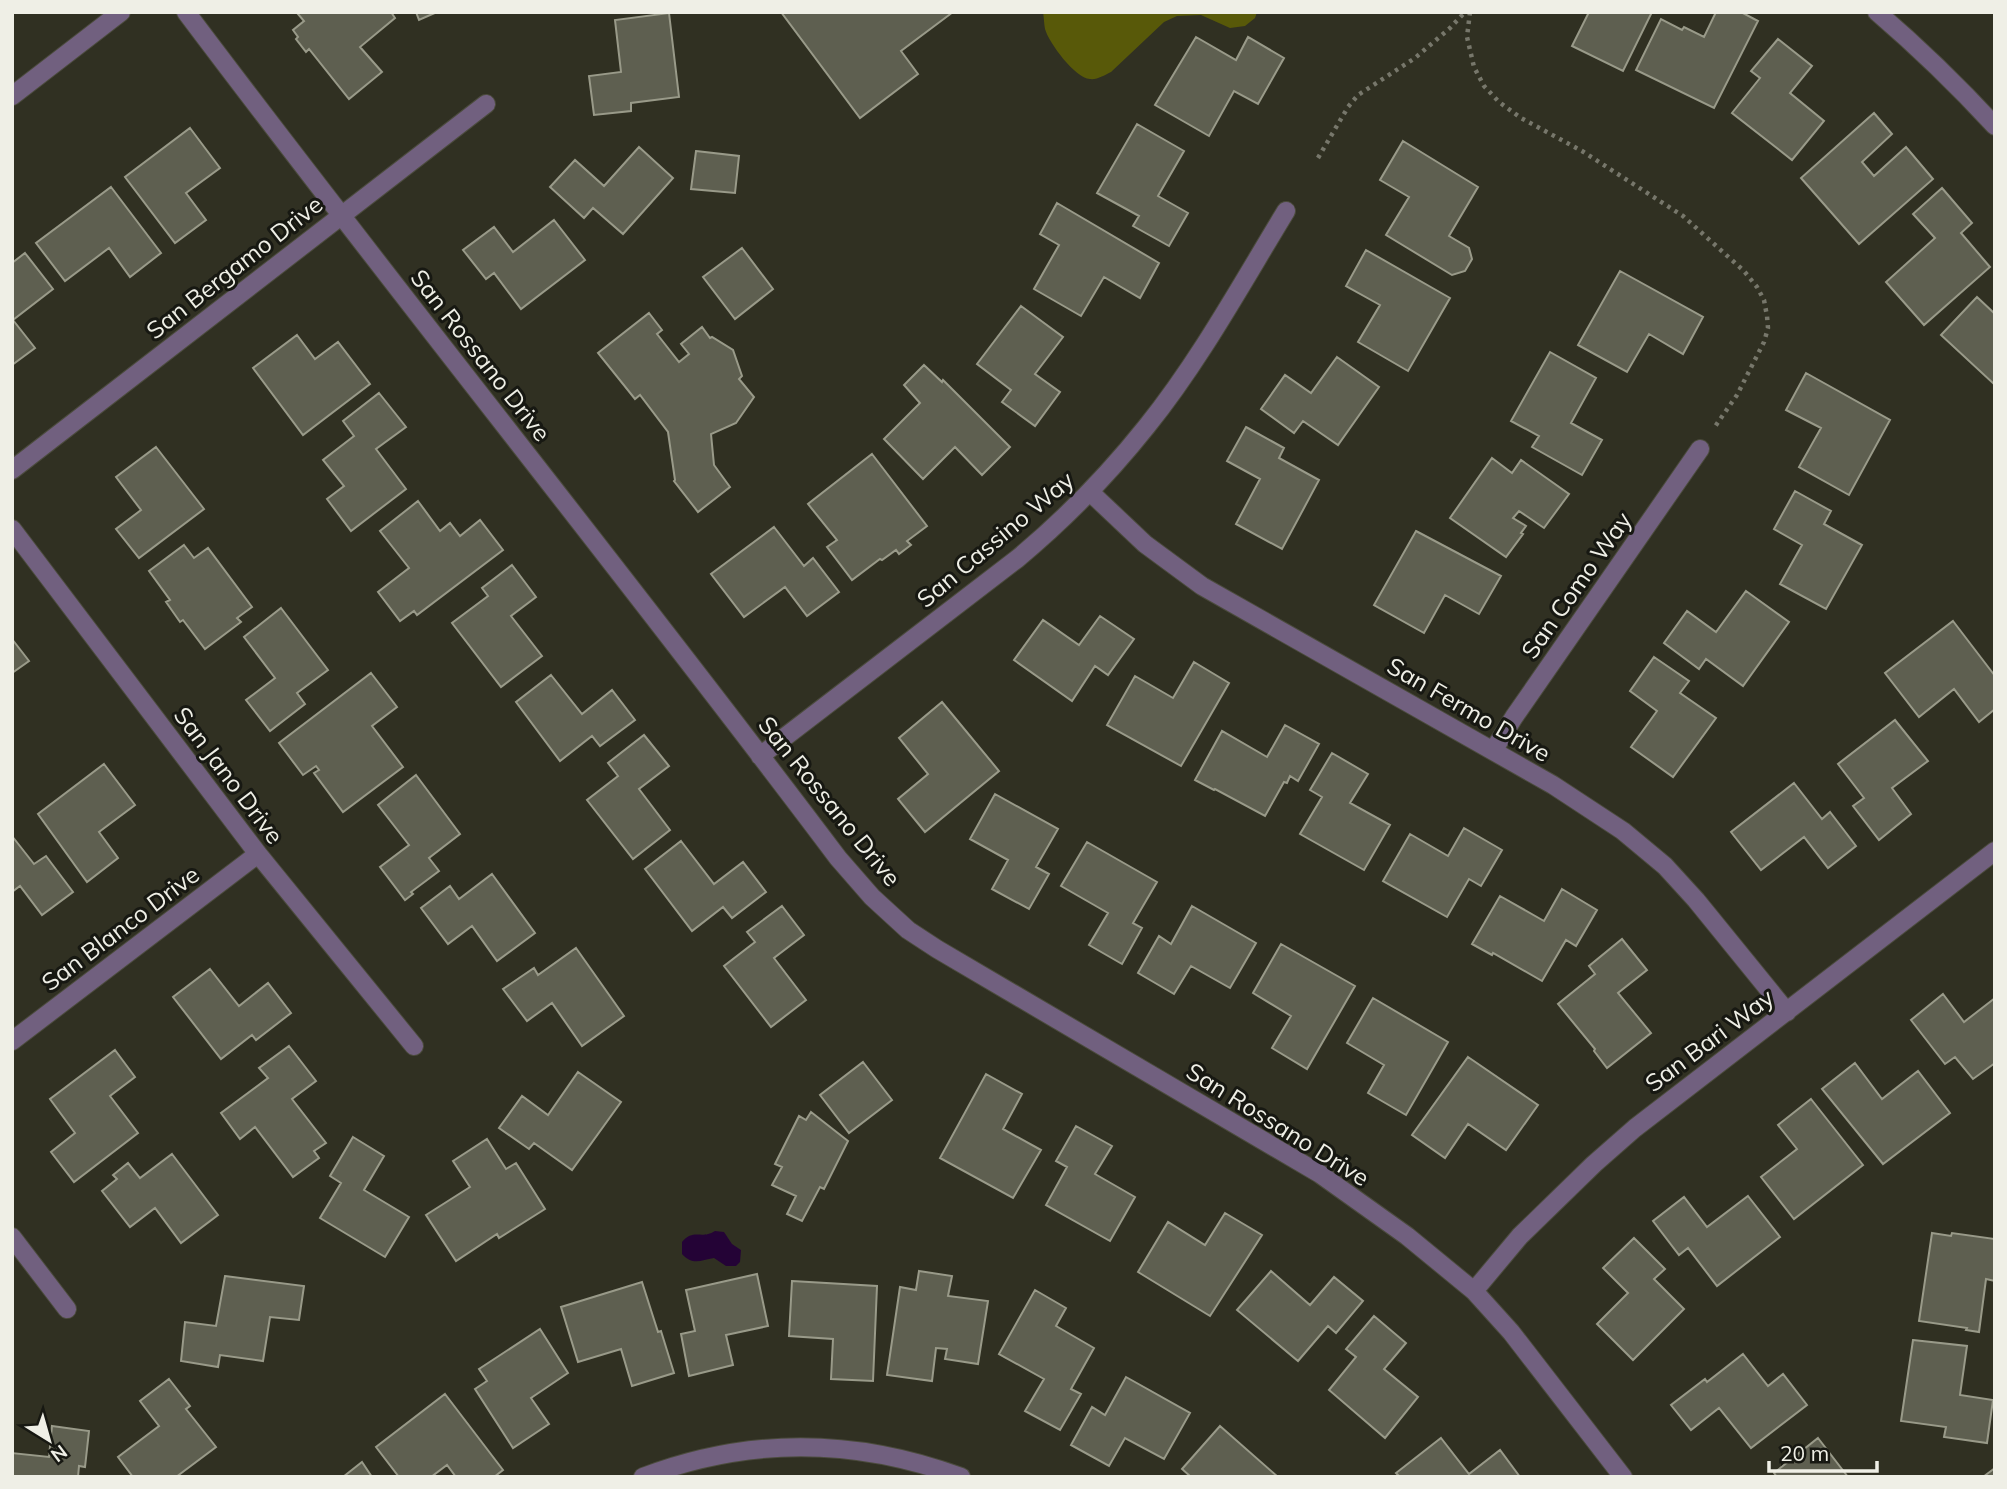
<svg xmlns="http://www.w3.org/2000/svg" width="2007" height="1489" font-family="Mulish,sans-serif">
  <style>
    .forest { fill: #585909 }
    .water { fill: #240336 }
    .building { fill: #5e5f50; stroke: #999a89; stroke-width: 2 }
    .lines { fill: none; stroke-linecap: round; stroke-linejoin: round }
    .minor-casing { stroke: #4b4b3d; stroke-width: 20 }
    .path { stroke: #77776b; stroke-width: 4.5; stroke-dasharray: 3.5 5; stroke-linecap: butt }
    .minor { stroke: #71607f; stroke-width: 18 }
    .labels { text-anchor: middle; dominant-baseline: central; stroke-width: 6; stroke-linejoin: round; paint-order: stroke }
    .street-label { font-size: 24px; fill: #efefe6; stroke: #171812 }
  </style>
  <rect width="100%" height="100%" fill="#303022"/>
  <path class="forest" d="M1043 12H1257L1255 18 1245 26 1230 28 1201 15 1177 16 1164 22 1111 72C1105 75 1097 80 1090 79 1075 78 1049 43 1045 29 1044 24 1044 18 1043 12Z"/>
  <path class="water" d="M715 1231 724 1232 732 1244 741 1250 740 1262 736 1266H726L714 1258C701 1260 693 1266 682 1254V1242C694 1228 701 1240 715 1231Z"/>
  <path class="building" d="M300 12H391L395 18 360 47 382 72 349 99 309 49 306 52 296 39 298 37 293 30 304 21 298 14Z
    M416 12H437L419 20Z
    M781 12H953L901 51 918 74 860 118Z
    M1589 12H1652L1623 71 1572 46Z
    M1716 12H1741L1758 21 1714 108 1636 70 1661 19 1682 30 1684 27 1704 37Z
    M669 13 679 97 631 103V111L594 115 589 76 621 72 615 20Z
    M1196 37 1236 60 1248 37 1284 58 1258 104 1234 91 1209 136 1155 105Z
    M1778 39 1812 66 1790 93 1824 121 1792 160 1732 113 1760 78 1751 71Z
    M1874 113 1892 134 1862 162 1874 176 1906 147 1933 179 1859 244 1801 178Z
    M1137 124 1184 151 1158 196 1188 213 1169 246 1133 226 1139 216 1097 193Z
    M190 128 220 168 186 193 206 220 175 243 125 177Z
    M1403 141 1478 187 1449 236 1469 248 1472 259 1465 271 1452 275 1386 235 1409 197 1380 180Z
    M639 147 673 178 623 234 593 208 584 218 550 187 575 160 604 186Z
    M696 151 739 156 735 193 691 189Z
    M111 187 161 253 130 277 109 248 65 281 36 243Z
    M1942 188 1972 223 1961 233 1990 267 1924 325 1886 282 1935 238 1913 214Z
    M1057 203 1159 263 1140 298 1104 277 1081 316 1034 289 1059 245 1040 234Z
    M554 220 585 260 521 309 494 273 486 279 463 250 494 227 513 252Z
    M742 248 773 289 735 319 703 277Z
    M1366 250 1450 298 1408 371 1358 342 1380 305 1346 286Z
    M25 253 53 289 13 320 35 348 12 365V263Z
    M1620 271 1703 317 1683 354 1649 334 1627 372 1578 345Z
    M1977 297 1995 314V385L1941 335Z
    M1021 306 1063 337 1035 374 1060 392 1035 426 1002 402 1011 390 977 364Z
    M649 313 662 330 657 334 679 362 689 354 681 344 702 327 710 338 712 337 733 350 742 376 739 379 754 397 736 423 711 434 714 465 730 487 698 512 674 481 675 480 668 432 640 395 635 399 598 353Z
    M297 335 315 359 338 342 370 384 303 435 253 368Z
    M1550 352 1596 378 1571 423 1602 440 1582 475 1532 447 1539 436 1511 421Z
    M1337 357 1379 387 1338 445 1303 421 1294 433 1261 409 1285 375 1311 393Z
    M924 365 942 382 943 380 1010 447 982 475 955 447 923 479 884 439 920 403 904 385Z
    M1806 373 1890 420 1849 495 1799 467 1821 428 1786 410Z
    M379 393 406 427 376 449 406 489 351 531 327 499 344 486 323 460 354 436 343 421Z
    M1246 427 1284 448 1279 458 1319 480 1282 549 1236 524 1260 479 1227 461Z
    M156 447 204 509 139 558 116 529 141 510 116 477Z
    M872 454 927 526 907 541 911 545 899 554 896 550 882 560 880 559 852 580 827 547 837 540 808 504Z
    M1492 458 1512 473 1521 460 1569 494 1544 528 1519 511 1513 518 1526 526 1521 533 1523 534 1506 557 1450 518Z
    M1795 491 1831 511 1824 524 1862 545 1826 609 1780 584 1802 545 1774 529Z
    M418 501 440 531 450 523 460 536 480 520 503 550 417 615 414 611 400 621 378 592 409 568 380 531Z
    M774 527 804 566 813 558 839 592 807 616 785 587 744 617 711 574Z
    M1416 531 1501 576 1479 614 1445 595 1424 633 1374 605Z
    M184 545 194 558 208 548 252 607 237 618 241 622 205 649 183 620 180 622 166 602 170 600 149 571Z
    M512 565 536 597 511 616 542 656 501 687 452 623 488 596 482 588Z
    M1746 591 1789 622 1743 686 1706 659 1699 669 1664 643 1687 611 1716 632Z
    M281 608 328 670 297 693 305 704 270 731 246 700 275 678 244 637Z
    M1100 616 1134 639 1108 675 1095 666 1072 701 1014 660 1043 620 1079 645Z
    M1953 621 1995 676V709L1979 722 1954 689 1919 717 1885 673Z
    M12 639 29 661 12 673Z
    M1654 657 1689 681 1680 693 1716 718 1673 777 1631 747 1657 711 1630 691Z
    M1194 662 1229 683 1181 766 1107 725 1135 676 1173 698Z
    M371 673 397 707 372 726 403 767 343 812 314 773 319 770 316 766 303 775 279 743Z
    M551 675 582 714 612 690 635 720 600 746 592 736 560 761 516 702Z
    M942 702 999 771 925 832 898 799 928 774 899 738Z
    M1895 720 1928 761 1892 788 1911 814 1879 840 1853 806 1864 798 1838 764Z
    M1285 725 1319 744 1298 781 1290 776 1287 783 1284 782 1265 816 1215 789 1214 790 1195 780 1222 731 1267 757Z
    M644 735 669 766 639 789 670 830 633 859 587 800 618 776 608 763Z
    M1332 753 1368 774 1350 803 1390 825 1364 870 1300 834 1322 797 1310 790Z
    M104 764 135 805 99 832 118 858 87 882 38 814Z
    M416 775 460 834 429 858 439 871 411 892 413 894 405 900 380 867 409 845 378 805Z
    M1794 783 1822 819 1830 812 1856 846 1828 868 1804 837 1761 870 1731 832Z
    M995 794 1058 829 1036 867 1049 874 1029 909 992 889 1008 860 970 839Z
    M1464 828 1502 850 1481 886 1469 879 1447 917 1383 881 1410 834 1448 856Z
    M12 836 34 864 46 856 73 892 42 915 20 886 12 892Z
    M681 841 714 884 743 862 766 892 732 918 723 907 692 931 645 869Z
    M1087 842 1157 882 1133 923 1142 928 1122 964 1089 945 1108 913 1061 886Z
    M492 874 535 933 497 961 472 926 448 944 421 908 450 886 459 899Z
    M1562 889 1597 910 1576 946 1566 940 1542 981 1493 953 1492 955 1472 944 1500 896 1544 921Z
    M782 906 804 935 774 958 806 1000 771 1027 724 966 755 942 747 932Z
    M1192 906 1256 943 1230 988 1191 966 1174 994 1138 973 1159 936 1171 944Z
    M1622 939 1647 970 1618 993 1651 1033 1607 1068 1594 1051 1595 1049 1558 1004 1595 974 1589 966Z
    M1281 944 1355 986 1307 1069 1272 1048 1291 1016 1253 993Z
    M576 948 624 1016 582 1046 552 1003 527 1021 503 989 534 968 538 975Z
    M210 969 239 1006 268 983 291 1013 256 1040 252 1035 221 1059 173 997Z
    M1943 994 1964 1022 1995 998V1063L1973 1079 1955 1057 1945 1064 1911 1020Z
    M1373 998 1448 1042 1406 1115 1368 1093 1384 1065 1347 1043Z
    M289 1046 316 1081 292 1099 326 1143 314 1151 319 1158 293 1177 255 1127 240 1139 221 1113 268 1078 259 1068Z
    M115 1050 135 1077 110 1096 138 1133 74 1182 51 1152 75 1133 50 1099Z
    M1468 1057 1538 1105 1506 1150 1468 1124 1445 1158 1412 1135Z
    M863 1062 892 1100 849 1133 820 1095Z
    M1855 1063 1882 1099 1918 1071 1950 1113 1883 1164 1822 1089Z
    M578 1072 621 1102 572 1170 534 1143 529 1149 499 1128 522 1096 548 1115Z
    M986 1074 1022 1094 1003 1129 1041 1150 1013 1198 940 1158Z
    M1811 1099 1863 1165 1794 1219 1761 1177 1797 1149 1778 1125Z
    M811 1112 848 1141 824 1189 820 1187 802 1221 787 1214 796 1196 772 1185 782 1167 775 1164 799 1116 806 1120Z
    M1076 1126 1112 1146 1095 1174 1135 1197 1110 1241 1046 1205 1067 1167 1056 1161Z
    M353 1137 384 1156 364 1190 409 1217 385 1257 320 1218 341 1183 330 1176Z
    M487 1139 506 1169 516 1163 545 1209 499 1238 497 1234 456 1261 426 1215 470 1187 453 1161Z
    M172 1154 218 1215 181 1243 155 1208 130 1227 102 1191 117 1179 113 1175 128 1163 140 1178Z
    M1748 1196 1780 1237 1717 1286 1688 1248 1679 1255 1653 1221 1684 1197 1707 1227Z
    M1225 1213 1262 1235 1210 1316 1138 1272 1168 1222 1205 1245Z
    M1932 1233 1951 1236 1952 1233 1995 1239V1281L1986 1279 1979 1332 1966 1330 1967 1328 1919 1321Z
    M1634 1238 1665 1269 1654 1279 1684 1309 1633 1360 1597 1324 1628 1293 1603 1268Z
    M919 1271 952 1276 948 1296 988 1301 978 1364 945 1359 947 1349 936 1348 932 1381 887 1375 900 1287 916 1290Z
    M1271 1271 1310 1305 1334 1277 1363 1301 1336 1333 1328 1326 1298 1361 1237 1310Z
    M757 1274 768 1326 726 1335 733 1365 689 1376 681 1334 695 1331 686 1290Z
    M225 1276 304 1286 299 1320 270 1317 263 1361 220 1355 218 1367 181 1361 185 1322 216 1326Z
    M792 1281 877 1286 873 1381 831 1379 833 1339 789 1336Z
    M642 1282 658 1332 661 1331 674 1373 632 1386 621 1349 578 1362 561 1307Z
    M1035 1290 1066 1308 1056 1326 1094 1348 1071 1389 1081 1394 1060 1430 1025 1411 1044 1379 999 1354Z
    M1374 1316 1406 1343 1384 1369 1418 1397 1385 1438 1329 1390 1356 1357 1346 1349Z
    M540 1329 568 1373 531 1398 549 1424 513 1448 475 1389 487 1381 479 1369Z
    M1913 1340 1967 1346 1960 1395 1993 1400 1987 1443 1944 1437 1946 1427 1901 1421Z
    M1743 1354 1768 1386 1783 1374 1807 1405 1751 1448 1719 1408 1691 1430 1671 1405 1705 1379 1707 1382Z
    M1126 1377 1190 1413 1164 1459 1125 1438 1109 1466 1071 1445 1092 1407 1105 1415Z
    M169 1379 190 1406 186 1409 216 1447 176 1477H133L118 1457 159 1426 140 1401Z
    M445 1394 503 1470 494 1477H456L447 1465 431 1477H399L376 1447Z
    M52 1426 89 1431 85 1467 79 1466 78 1477H12V1453L49 1457Z
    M1220 1426 1278 1477H1191L1182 1469Z
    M1441 1438 1469 1474 1500 1450 1520 1477H1400L1396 1473Z
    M1818 1438 1848 1477H1777L1774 1473Z
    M362 1462 372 1477H343Z
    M1995 1468V1477H1983Z"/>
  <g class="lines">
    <g class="minor-casing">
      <path id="minor" d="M186 12C400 297 624 573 838 858L872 897 908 930 937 949 1320 1174 1407 1236 1474 1291 1511 1332 1623 1477
        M1877 12C1919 48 1958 86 1995 126
        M12 96 121 12
        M12 470 486 104
        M1090 492 1145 544 1202 586 1553 785 1623 831 1665 866 1696 900 1787 1012
        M12 529 258 854 414 1046
        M1493 751 1514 717 1700 449
        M760 756 1017 559C1065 519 1108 475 1147 426 1200 360 1242 283 1286 211
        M12 1041 258 854
        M12 1237 67 1309
        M1474 1291 1520 1236 1594 1164 1635 1128 1995 851
        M643 1477C748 1437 855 1438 961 1477"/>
    </g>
    <path class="path" d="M1470 12 1467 37 1474 67 1484 86 1499 102 1521 118 1582 151 1683 216 1744 271 1757 287 1764 300 1767 316 1768 328 1764 342 1737 395 1714 428
      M1318 158 1348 107 1358 95 1415 58 1450 28 1465 12"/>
    <use href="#minor" class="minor"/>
  </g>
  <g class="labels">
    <g class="street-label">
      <text transform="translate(234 267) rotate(-38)">San Bergamo Drive</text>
      <text transform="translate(481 355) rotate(52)">San Rossano Drive</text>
      <text transform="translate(995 539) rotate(-40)">San Cassino Way</text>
      <text transform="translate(1576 585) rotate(-55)">San Como Way</text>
      <text transform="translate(1469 709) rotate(30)">San Fermo Drive</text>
      <text transform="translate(229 775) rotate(53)">San Jano Drive</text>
      <text transform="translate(830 801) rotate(51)">San Rossano Drive</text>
      <text transform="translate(120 928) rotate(-37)">San Blanco Drive</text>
      <text transform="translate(1709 1040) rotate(-37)">San Bari Way</text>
      <text transform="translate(1278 1124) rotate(32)">San Rossano Drive</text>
    </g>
  </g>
  <rect width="2007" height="1489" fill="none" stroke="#efefe6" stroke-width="28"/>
  <g transform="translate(49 1440) rotate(143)" stroke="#171812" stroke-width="5" paint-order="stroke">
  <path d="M0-5L12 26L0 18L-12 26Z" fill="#efefe6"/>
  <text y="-10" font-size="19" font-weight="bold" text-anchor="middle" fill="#efefe6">N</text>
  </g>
  <path d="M1769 1461v10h108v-10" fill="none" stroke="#efefe6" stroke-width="3.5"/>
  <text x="1780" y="1461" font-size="21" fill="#efefe6" stroke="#171812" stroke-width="5" paint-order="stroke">20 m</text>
</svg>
